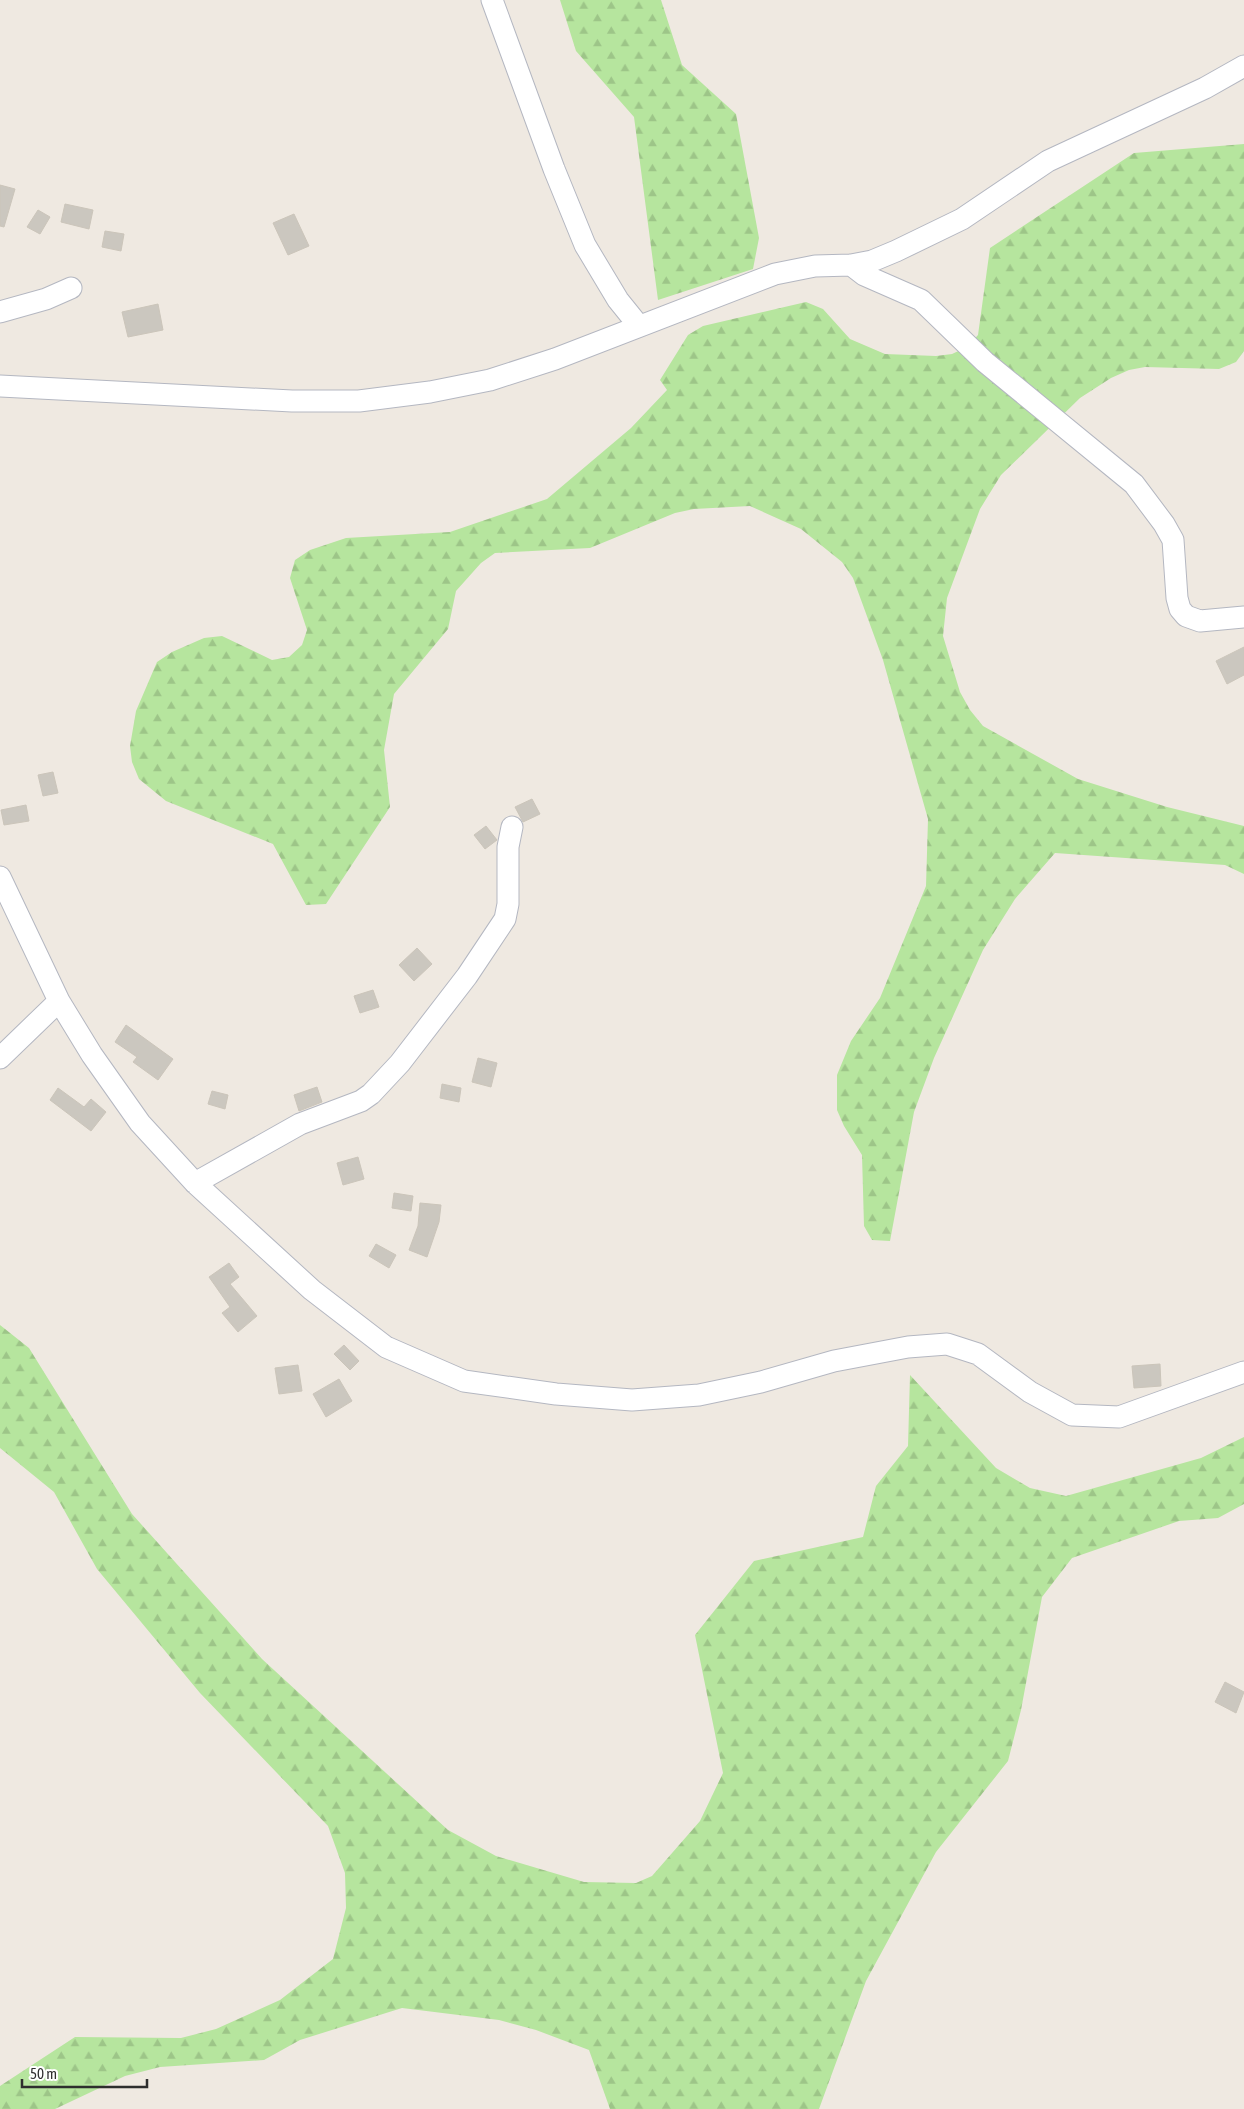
<svg xmlns="http://www.w3.org/2000/svg" width="1244" height="2109" font-family="'Asap Condensed',sans-serif">
  <style>
    .forest { fill: url(#forest-firs) }
    .building { fill: #cbc7bf; stroke: #cbc5ba }
    .lines { fill: none; stroke-linecap: round; stroke-linejoin: round }
    .minor-casing { stroke: #b4b7c1; stroke-width: 23 }
    .minor { stroke: #fff; stroke-width: 21 }
  </style>
  <defs>
    <pattern id="forest-firs" width="22" height="20" patternUnits="userSpaceOnUse" patternTransform="scale(1.25)"><rect width="22" height="20" fill="#b6e59e"/><path d="M5 1l3.5 6h-7zM16 11l3.5 6h-7z" fill="#9dc588"/></pattern>
  </defs>
  <rect width="100%" height="100%" fill="#efe9e1"/>
  <path class="forest" d="M560 0H661L682 65 736 114 759 238 753 269 658 300 634 117 576 51Z
    M1244 144V351L1236 362 1219 369 1145 367 1129 370 1111 378 1080 398 1001 475 980 509 947 598 943 636 960 692 970 710 983 726 1078 779 1167 807 1244 826V874L1225 865 1055 853 1015 899 983 950 934 1058 914 1112 890 1241 872 1240 864 1226 862 1155 844 1126 837 1110V1075L851 1041 880 998 926 886 928 819 883 660 853 578 842 562 801 529 750 506 694 509 675 513 590 548 495 553 481 563 456 591 448 629 394 694 384 750 390 807 326 904 306 905 273 844 166 801 139 779 132 762 130 746 136 711 157 662 172 652 204 638 222 636 272 660 289 657 302 645 307 630 290 578 295 560 310 550 346 538 450 532 547 499 631 428 667 390 660 380 688 335 703 326 806 302 823 309 850 339 885 354 936 356 952 354 967 347 978 335 990 248 1134 153Z
    M0 1325 29 1348 132 1514 262 1659 448 1830 496 1856 584 1882 636 1883 652 1876 700 1821 723 1773 695 1635 754 1561 863 1537 876 1486 908 1446 910 1375 996 1468 1030 1488 1066 1496 1201 1458 1244 1437V1504L1218 1518 1179 1521 1072 1558 1042 1597 1021 1710 1008 1761 936 1852 866 1981 819 2109H610L589 2050 536 2030 499 2020 402 2008 300 2040 264 2060 160 2067 125 2076 55 2109H0V2086L75 2037 181 2038 216 2029 280 2000 333 1959 346 1908 345 1873 328 1826 200 1693 97 1569 54 1492 0 1448Z"/>
  <path class="building" d="M0 185 15 189 4 227 0 226Z
    M65 204 93 210 89 229 61 222Z
    M38 210 50 217 40 234 27 227Z
    M294 214 309 246 288 255 273 223Z
    M105 231 124 234 121 251 102 247Z
    M158 304 163 330 128 337 122 312Z
    M1244 647V675L1227 684 1216 661Z
    M53 772 58 793 43 796 38 775Z
    M532 799 540 814 523 822 515 807Z
    M26 805 29 821 4 825 1 810Z
    M486 826 497 840 485 849 474 835Z
    M417 948 432 964 414 981 399 965Z
    M373 990 379 1007 360 1013 354 996Z
    M126 1025 173 1059 158 1080 133 1062 137 1057 115 1042Z
    M478 1058 497 1063 491 1087 472 1082Z
    M442 1084 461 1088 459 1102 440 1098Z
    M317 1087 322 1102 299 1111 294 1095Z
    M58 1088 84 1107 91 1099 106 1112 91 1131 50 1100Z
    M212 1091 228 1095 225 1109 208 1104Z
    M358 1157 364 1179 343 1185 337 1163Z
    M394 1193 413 1196 411 1211 392 1208Z
    M420 1203 441 1205 439 1222 427 1257 409 1250 418 1226Z
    M376 1244 396 1255 389 1268 369 1256Z
    M229 1263 239 1277 230 1284 257 1316 238 1332 222 1313 230 1307 209 1277Z
    M344 1345 359 1361 350 1370 334 1354Z
    M1160 1364 1161 1386 1134 1388 1132 1366Z
    M298 1365 302 1391 279 1394 275 1368Z
    M339 1379 352 1401 326 1417 313 1394Z
    M1225 1682 1244 1692 1236 1713 1215 1702Z"/>
  <g class="lines">
    <g class="minor-casing">
      <path id="minor" d="M492 0 554 169 585 245 618 300 639 326
        M851 265 864 275 921 300 985 362 1134 484 1164 524 1173 540 1177 598 1180 609 1186 616 1200 621 1244 617
        M0 312 46 299 71 288
        M0 386 292 401H359L430 392 490 380 555 359 775 274 815 266 851 265 872 261 896 251 962 219 1048 161 1205 88 1244 66
        M0 877 59 1001 92 1055 140 1123 195 1183 312 1290 386 1347 464 1381 556 1394 632 1400 699 1395 761 1382 834 1361 908 1347 947 1344 978 1354 1030 1392 1072 1415 1119 1417 1244 1372
        M0 1058 59 1001
        M195 1183 300 1124 361 1101 371 1094 400 1063 467 976 505 919 508 904V847L512 827"/>
    </g>
    <use href="#minor" class="minor"/>
  </g>
  <path d="M22 2079v8h125v-8" fill="none" stroke="#2e2e2e" stroke-width="2.5"/>
  <text x="30" y="2079" font-size="15" fill="#2e2e2e" stroke="#ffffff" stroke-width="4" paint-order="stroke">50 m</text>
</svg>
